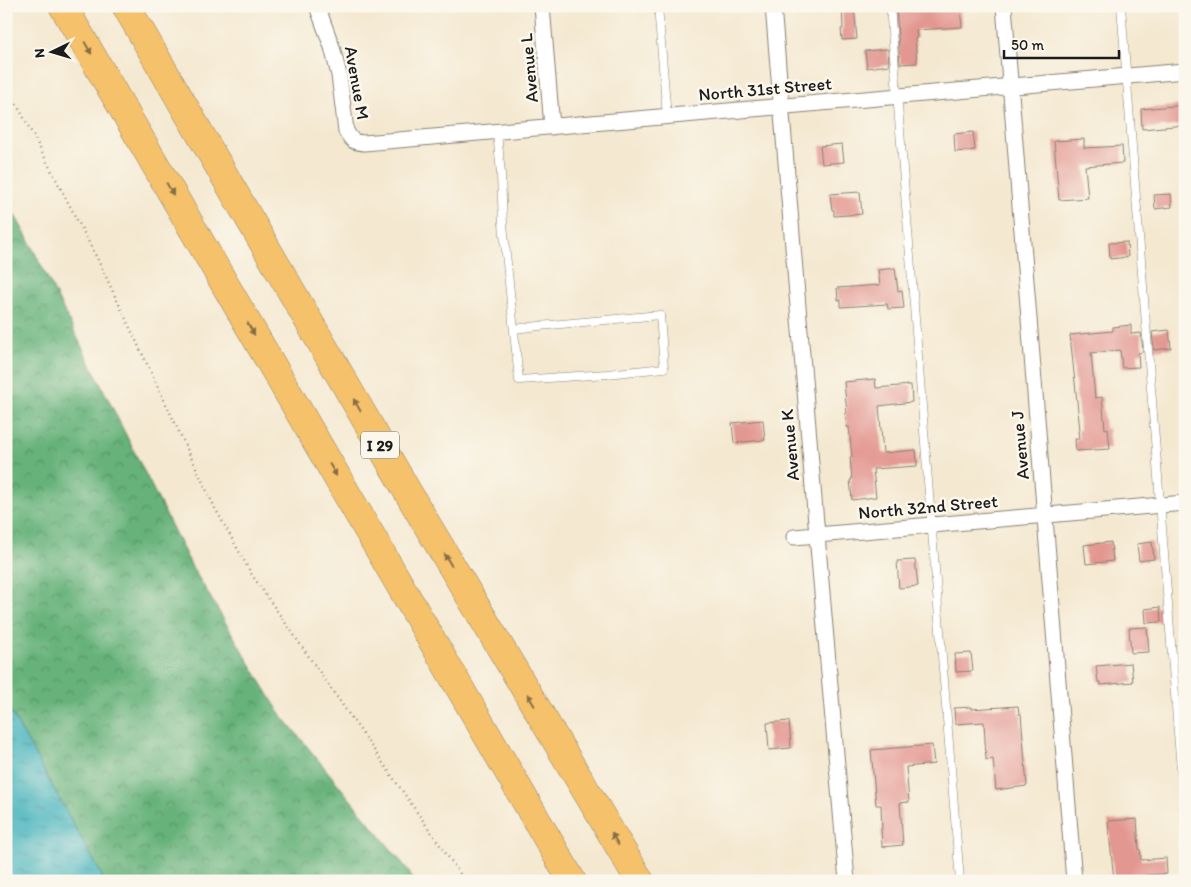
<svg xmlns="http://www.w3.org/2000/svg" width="1191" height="887" font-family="Itim,sans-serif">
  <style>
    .forest { fill: url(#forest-crowns); stroke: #41674b }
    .water { fill: url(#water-ripples); stroke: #30686c }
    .building { fill: #e39791 }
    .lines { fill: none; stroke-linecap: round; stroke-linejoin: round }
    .lane-casing { stroke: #888276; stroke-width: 9 }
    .street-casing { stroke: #888276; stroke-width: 17 }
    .highway-casing { stroke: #888276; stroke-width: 29 }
    .path { stroke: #888276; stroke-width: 2.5; stroke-dasharray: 1 4; stroke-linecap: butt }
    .lane { stroke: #fff; stroke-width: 8 }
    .street { stroke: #fff; stroke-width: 15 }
    .highway { stroke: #f5c16b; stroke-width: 28 }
    .oneway { fill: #886e44 }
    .labels { text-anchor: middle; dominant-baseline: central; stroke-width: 5; stroke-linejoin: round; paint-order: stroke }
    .shield { fill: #fbf7ec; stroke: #5f5e5a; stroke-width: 1 }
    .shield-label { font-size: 16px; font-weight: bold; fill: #1c1c1c }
    .street-label { font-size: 18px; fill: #1c1c1c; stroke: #fbf7ec }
  </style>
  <defs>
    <pattern id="forest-crowns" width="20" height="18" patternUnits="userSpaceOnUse" patternTransform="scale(1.25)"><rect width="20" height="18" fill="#66b27a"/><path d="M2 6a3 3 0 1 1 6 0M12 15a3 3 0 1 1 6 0" fill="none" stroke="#539063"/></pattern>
    <pattern id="water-ripples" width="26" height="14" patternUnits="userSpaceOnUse" patternTransform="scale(1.25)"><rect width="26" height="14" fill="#44b3bd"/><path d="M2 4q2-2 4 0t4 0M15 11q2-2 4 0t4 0" fill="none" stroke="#389199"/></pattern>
  </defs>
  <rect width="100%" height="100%" fill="#fbf7ec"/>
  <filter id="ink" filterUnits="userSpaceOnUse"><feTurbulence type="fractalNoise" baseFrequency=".02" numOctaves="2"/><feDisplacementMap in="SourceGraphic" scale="10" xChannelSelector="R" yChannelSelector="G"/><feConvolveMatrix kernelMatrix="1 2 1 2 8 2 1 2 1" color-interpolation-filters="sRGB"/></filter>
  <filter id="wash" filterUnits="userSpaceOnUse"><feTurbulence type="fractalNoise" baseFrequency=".0096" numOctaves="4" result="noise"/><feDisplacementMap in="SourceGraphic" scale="20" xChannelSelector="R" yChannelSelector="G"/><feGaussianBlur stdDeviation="1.12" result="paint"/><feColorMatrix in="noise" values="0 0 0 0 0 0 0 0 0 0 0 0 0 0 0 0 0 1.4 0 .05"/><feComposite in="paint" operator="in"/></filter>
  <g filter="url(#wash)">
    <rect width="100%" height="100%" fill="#f4e8d0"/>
    <path class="forest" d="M6 199 27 237 191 565 279 712 408 870 413 881H105L6 703Z"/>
    <path class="water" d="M6 703 105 881H6Z"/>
    <g id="blocks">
      <path class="building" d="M842 6H854L857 39 842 40 841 29H843Z
        M896 6H954V9H960L962 27 916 30 917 38H915L917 63 900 64Z
        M888 49 889 65 867 68 865 51Z
        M1185 105V125L1142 129 1141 109Z
        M973 132 975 150 955 152 954 134Z
        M1084 139V148L1122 146 1123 163 1085 166 1088 198 1059 200 1054 141Z
        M842 144 844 162 822 164 820 146Z
        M860 192 862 214 834 216V210H832L830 194Z
        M1171 194 1172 207 1155 209 1154 195Z
        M1127 242 1128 257 1110 259 1109 243Z
        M895 268 898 291 902 290 904 308 888 309 887 304 841 307V300H838L837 288 880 285 878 270Z
        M1131 325V334L1141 333 1143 352 1138 353 1139 367 1122 368 1120 350 1091 353 1095 398 1102 397 1105 429 1108 428 1110 449 1076 451 1075 439H1079L1078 431 1080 430 1070 335 1113 331V327Z
        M1169 330 1171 348 1154 350 1152 332Z
        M875 379 876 388 911 385 912 402 879 406 883 453 916 450 917 466 873 469 876 497 852 500 850 480H852L850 457H852L849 427H847L845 413H847L844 382Z
        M763 420 765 440 734 443 732 423Z
        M1111 542 1113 561 1086 564 1084 545Z
        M1152 542 1154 559 1139 561 1137 544Z
        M915 560 918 586 899 588 897 561Z
        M1160 607 1161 622 1146 623 1145 609Z
        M1147 627 1149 652 1131 653 1129 628Z
        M971 653 973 671 956 672 955 654Z
        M1131 663 1133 682 1101 685 1100 682H1098L1096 666Z
        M1018 706 1019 714H1021L1027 786 996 790 993 759 986 760 984 722 955 724 954 708 971 707V709Z
        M789 721 791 748 769 750 767 723Z
        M932 745 934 764 906 767 909 802 900 803 903 845 882 847 881 829H882L881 805H876L871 750Z
        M1137 819 1139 849H1140L1141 860 1166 858 1167 874 1145 875 1146 881H1114L1108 821Z"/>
    </g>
  </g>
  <g filter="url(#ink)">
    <use href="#blocks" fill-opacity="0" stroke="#888276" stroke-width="1"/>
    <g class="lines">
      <g class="lane-casing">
        <path id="lane" d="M658 6 667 117
          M890 6 960 881
          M1121 6 1185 821
          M497 132 501 174 503 224 519 380 607 374 664 368 660 315 539 326 514 329"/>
      </g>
      <g class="street-casing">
        <path id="street" d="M317 6 332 47 339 75 346 131C352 141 353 142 364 143L1185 71
          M542 6 552 127
          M773 6 817 535 847 881
          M1004 6 1074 881
          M794 537 1185 503"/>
      </g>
      <g class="highway-casing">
        <path id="highway" d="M63 6 572 881
          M126 6 417 508 640 881"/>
      </g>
      <path class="path" d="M6 87 22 114 98 260 215 508 252 575 465 881"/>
      <use href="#lane" class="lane"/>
      <use href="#street" class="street"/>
      <use href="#highway" class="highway"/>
    </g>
    <defs><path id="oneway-solid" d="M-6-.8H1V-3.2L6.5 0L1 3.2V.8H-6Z" transform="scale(1.25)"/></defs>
    <g class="oneway">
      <use href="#oneway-solid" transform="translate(88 48) rotate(60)"/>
      <use href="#oneway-solid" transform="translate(170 189) rotate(60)"/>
      <use href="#oneway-solid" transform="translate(251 329) rotate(60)"/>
      <use href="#oneway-solid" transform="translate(357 405) rotate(-120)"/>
      <use href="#oneway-solid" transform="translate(333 470) rotate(60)"/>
      <use href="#oneway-solid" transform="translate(448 560) rotate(-121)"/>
      <use href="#oneway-solid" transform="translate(531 700) rotate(-121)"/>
      <use href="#oneway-solid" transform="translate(615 839) rotate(-121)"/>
    </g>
  </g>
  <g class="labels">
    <rect class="shield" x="361" y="431.5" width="38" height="27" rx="4"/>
    <g class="shield-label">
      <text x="380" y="445">I 29</text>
    </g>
    <g class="street-label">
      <text transform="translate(529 68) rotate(-95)">Avenue L</text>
      <text transform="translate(357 83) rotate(80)">Avenue M</text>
      <text transform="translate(765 89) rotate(-5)">North 31st Street</text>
      <text transform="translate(790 445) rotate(-95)">Avenue K</text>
      <text transform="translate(1020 445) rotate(-95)">Avenue J</text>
      <text transform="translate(928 507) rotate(-5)">North 32nd Street</text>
    </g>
  </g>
  <rect width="1191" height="887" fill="none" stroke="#fbf7ec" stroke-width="25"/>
  <g transform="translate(52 52) rotate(265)" stroke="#fbf7ec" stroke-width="4" paint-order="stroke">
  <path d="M0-4L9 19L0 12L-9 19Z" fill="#1c1c1c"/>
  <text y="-8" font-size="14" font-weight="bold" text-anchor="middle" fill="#1c1c1c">N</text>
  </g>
  <path d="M1004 50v8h115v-8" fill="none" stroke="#1c1c1c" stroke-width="2.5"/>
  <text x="1011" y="50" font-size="15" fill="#1c1c1c" stroke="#fbf7ec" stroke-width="4" paint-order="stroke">50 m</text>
</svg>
